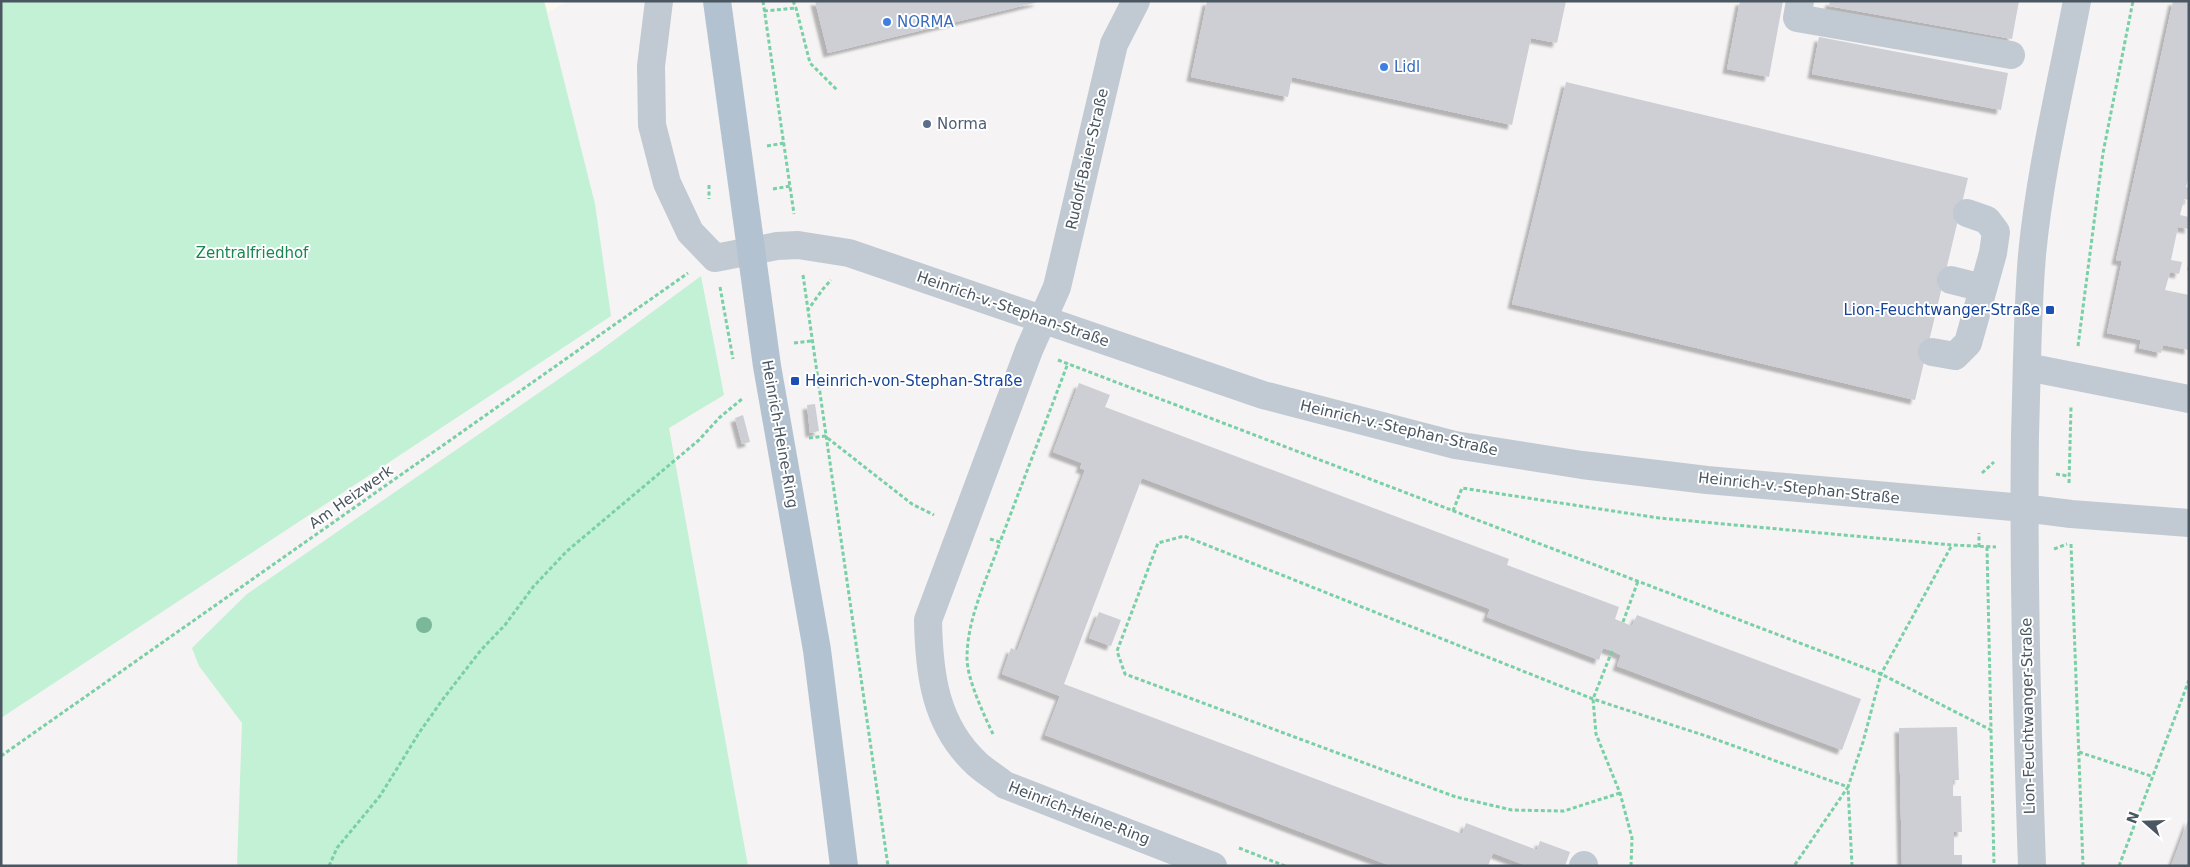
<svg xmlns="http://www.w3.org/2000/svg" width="2190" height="867" font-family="'DejaVu Sans',sans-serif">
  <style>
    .commercial { fill: #fdf9ef }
    .green { fill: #c3f1d5 }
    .building { fill: #cdcfd5; filter: url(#shadow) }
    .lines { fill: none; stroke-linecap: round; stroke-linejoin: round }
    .path { stroke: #7ad0a6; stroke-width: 3; stroke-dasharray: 4 2.5; stroke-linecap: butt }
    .minor { stroke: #c1cad2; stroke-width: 28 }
    .major { stroke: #b3c2d1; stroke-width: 28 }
    .tree { fill: #7bb799 }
    .shop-dot { fill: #3f7fe0; stroke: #fff; stroke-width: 2 }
    .service-dot { fill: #5c6f8a; stroke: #fff; stroke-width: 2 }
    .transit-dot { fill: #1a4fb4; stroke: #fff; stroke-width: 2 }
    .labels { text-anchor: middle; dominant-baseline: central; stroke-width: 4; stroke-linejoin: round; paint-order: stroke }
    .shop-label { font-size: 15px; fill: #366cbe; stroke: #fff; text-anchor: start }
    .service-label { font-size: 15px; fill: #4e5e75; stroke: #fff; text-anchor: start }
    .street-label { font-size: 15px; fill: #4a5661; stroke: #fff }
    .park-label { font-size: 15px; fill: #17864f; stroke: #fff }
    .transit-label { font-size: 15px; fill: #164399; stroke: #fff; text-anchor: end }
  </style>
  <defs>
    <filter id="shadow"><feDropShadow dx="-4.5" dy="4.5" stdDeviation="1" flood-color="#0004"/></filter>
  </defs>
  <rect width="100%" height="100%" fill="#f5f3f3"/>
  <path class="commercial" d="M544 1H569L548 12Z"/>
  <path class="green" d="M1 1H544L595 204 611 316 1 718Z
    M701 276 724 395 669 428 748 866H237L242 723 199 666 192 648 247 594 598 352Z"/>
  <path class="building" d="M815 1H1038V2L828 53Z
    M1207 1H1566L1557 43 1531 38 1512 125 1292 77 1288 97 1191 77Z
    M1740 1H1783L1769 77 1727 69Z
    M1830 1H2019L2012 39 1829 6Z
    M2173 1H2189V176L2186 187 2189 188V200L2184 199 2180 215 2189 217V229L2178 227 2171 260 2182 262 2179 274 2170 272 2165 290 2189 295V350L2163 345 2161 353 2139 348 2141 340 2107 333 2122 261 2116 260Z
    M1819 37 2008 73 2001 110 1812 74Z
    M1566 82 1968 178 1915 400 1512 304Z
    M1079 383 1110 395 1105 407 1509 559 1507 565 1619 607 1615 619 1632 626 1637 615 1861 699 1842 750 1617 666 1621 655 1612 651 1603 648 1599 660 1487 617 1490 609 1142 478 1064 684 1462 834 1466 823 1537 850 1540 841 1570 852 1565 866H1527L1493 853 1488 866H1391L1045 735 1060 696 1002 674 1011 648 1017 651 1085 470 1080 468 1082 463 1053 452Z
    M815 404 819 431 810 433 807 405Z
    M743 415 750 442 742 444 735 418Z
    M1099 612 1121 620 1111 646 1089 638Z
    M1957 727 1959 780H1953V796H1961L1962 832H1954V855H1962V866H1902L1899 728Z
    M2189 818V866H2171Z"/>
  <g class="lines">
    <path class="path" d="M763 1 794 214
      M793 1 796 8 810 63 837 90
      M764 11 796 8
      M767 146 784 143
      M709 185V199
      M773 189 790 186
      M2189 267V274
      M803 275 888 866
      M720 287 733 359
      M807 311 823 289 831 280
      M794 343 811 341
      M2078 346 2103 153 2133 1
      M1058 360 1881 674 1991 730
      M809 438 825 436 912 504 934 515
      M1982 473 1994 462
      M2056 474 2068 476
      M2069 483 2071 407
      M1453 511 1462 488 1659 518 1952 545 1996 547
      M990 539 1000 542 1068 363
      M2071 544 2083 866
      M1979 547V533
      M1987 547 1994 866
      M2054 549 2067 544
      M1623 622 1638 581
      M1612 651 1593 699 1596 734 1620 793 1632 838 1631 866
      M993 734C984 715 967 679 967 658 967 618 987 579 1000 542
      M2079 752 2151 776
      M1 756 688 273
      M1620 793 1564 811 1512 810 1456 797 1125 674 1117 651 1158 543 1184 536 1593 699 1712 738 1848 787 1794 866
      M1239 848 1285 866
      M329 866 337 848 380 796 419 733 443 699 481 650 505 625 533 587 567 551 699 440 719 418 742 399
      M1852 866 1848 787 1863 742 1881 674 1952 545
      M2119 866 2189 680"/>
    <path class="minor" d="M659 1 651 66 652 125 667 183 690 232 715 258 777 246 798 245 849 253 1263 395 1455 445 1582 465 1707 480 2024 508 2071 514 2189 523
      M1136 1 1114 44 1057 287 1029 350 928 620C929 674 935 725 977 764 986 772 996 778 1005 785L1213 866
      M1800 1 1797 18 2011 55
      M1951 280 1983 288
      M1932 352 1955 356 1968 343 1993 253 1996 232 1987 220 1967 213
      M2027 367 2189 399
      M1583 866 1584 865
      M2032 866C2027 722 2023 578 2025 434 2027 374 2027 314 2032 255 2040 170 2061 85 2077 1"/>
    <path class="major" d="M717 1 767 366 817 650 844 866"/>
  </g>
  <circle class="tree" cx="424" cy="625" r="8"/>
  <g class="shop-dot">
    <circle cx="887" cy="22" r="5"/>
    <circle cx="1384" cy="67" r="5"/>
  </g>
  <circle class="service-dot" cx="927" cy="124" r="5"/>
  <g class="transit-dot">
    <rect x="2045" y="305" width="10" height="10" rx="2.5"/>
    <rect x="790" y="376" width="10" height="10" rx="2.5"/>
  </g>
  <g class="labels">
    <g class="shop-label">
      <text x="897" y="22">NORMA</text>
      <text x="1394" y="67">Lidl</text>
    </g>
    <g class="service-label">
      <text x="937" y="124">Norma</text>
    </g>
    <g class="street-label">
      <text transform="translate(1087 159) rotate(-77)">Rudolf-Baier-Straße</text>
      <text transform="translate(1013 309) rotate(19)">Heinrich-v.-Stephan-Straße</text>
      <text transform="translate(1399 428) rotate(13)">Heinrich-v.-Stephan-Straße</text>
      <text transform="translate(780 434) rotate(80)">Heinrich-Heine-Ring</text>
      <text transform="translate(1799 488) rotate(6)">Heinrich-v.-Stephan-Straße</text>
      <text transform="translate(351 497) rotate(-35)">Am Heizwerk</text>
      <text transform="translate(2028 716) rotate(-91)">Lion-Feuchtwanger-Straße</text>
      <text transform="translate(1079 813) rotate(21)">Heinrich-Heine-Ring</text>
    </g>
    <g class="park-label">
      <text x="252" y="253">Zentralfriedhof</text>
    </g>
    <g class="transit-label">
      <text x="2040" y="310">Lion-Feuchtwanger-Straße</text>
      <text x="805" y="381" text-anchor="start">Heinrich-von-Stephan-Straße</text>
    </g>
  </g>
  <rect width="2190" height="867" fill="none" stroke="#4a5661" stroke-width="5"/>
  <g transform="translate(2145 822) rotate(290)" stroke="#ffffff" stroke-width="4" paint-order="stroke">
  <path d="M0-4L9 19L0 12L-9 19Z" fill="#4a5661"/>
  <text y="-8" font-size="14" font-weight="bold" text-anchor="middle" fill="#4a5661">N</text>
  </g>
</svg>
